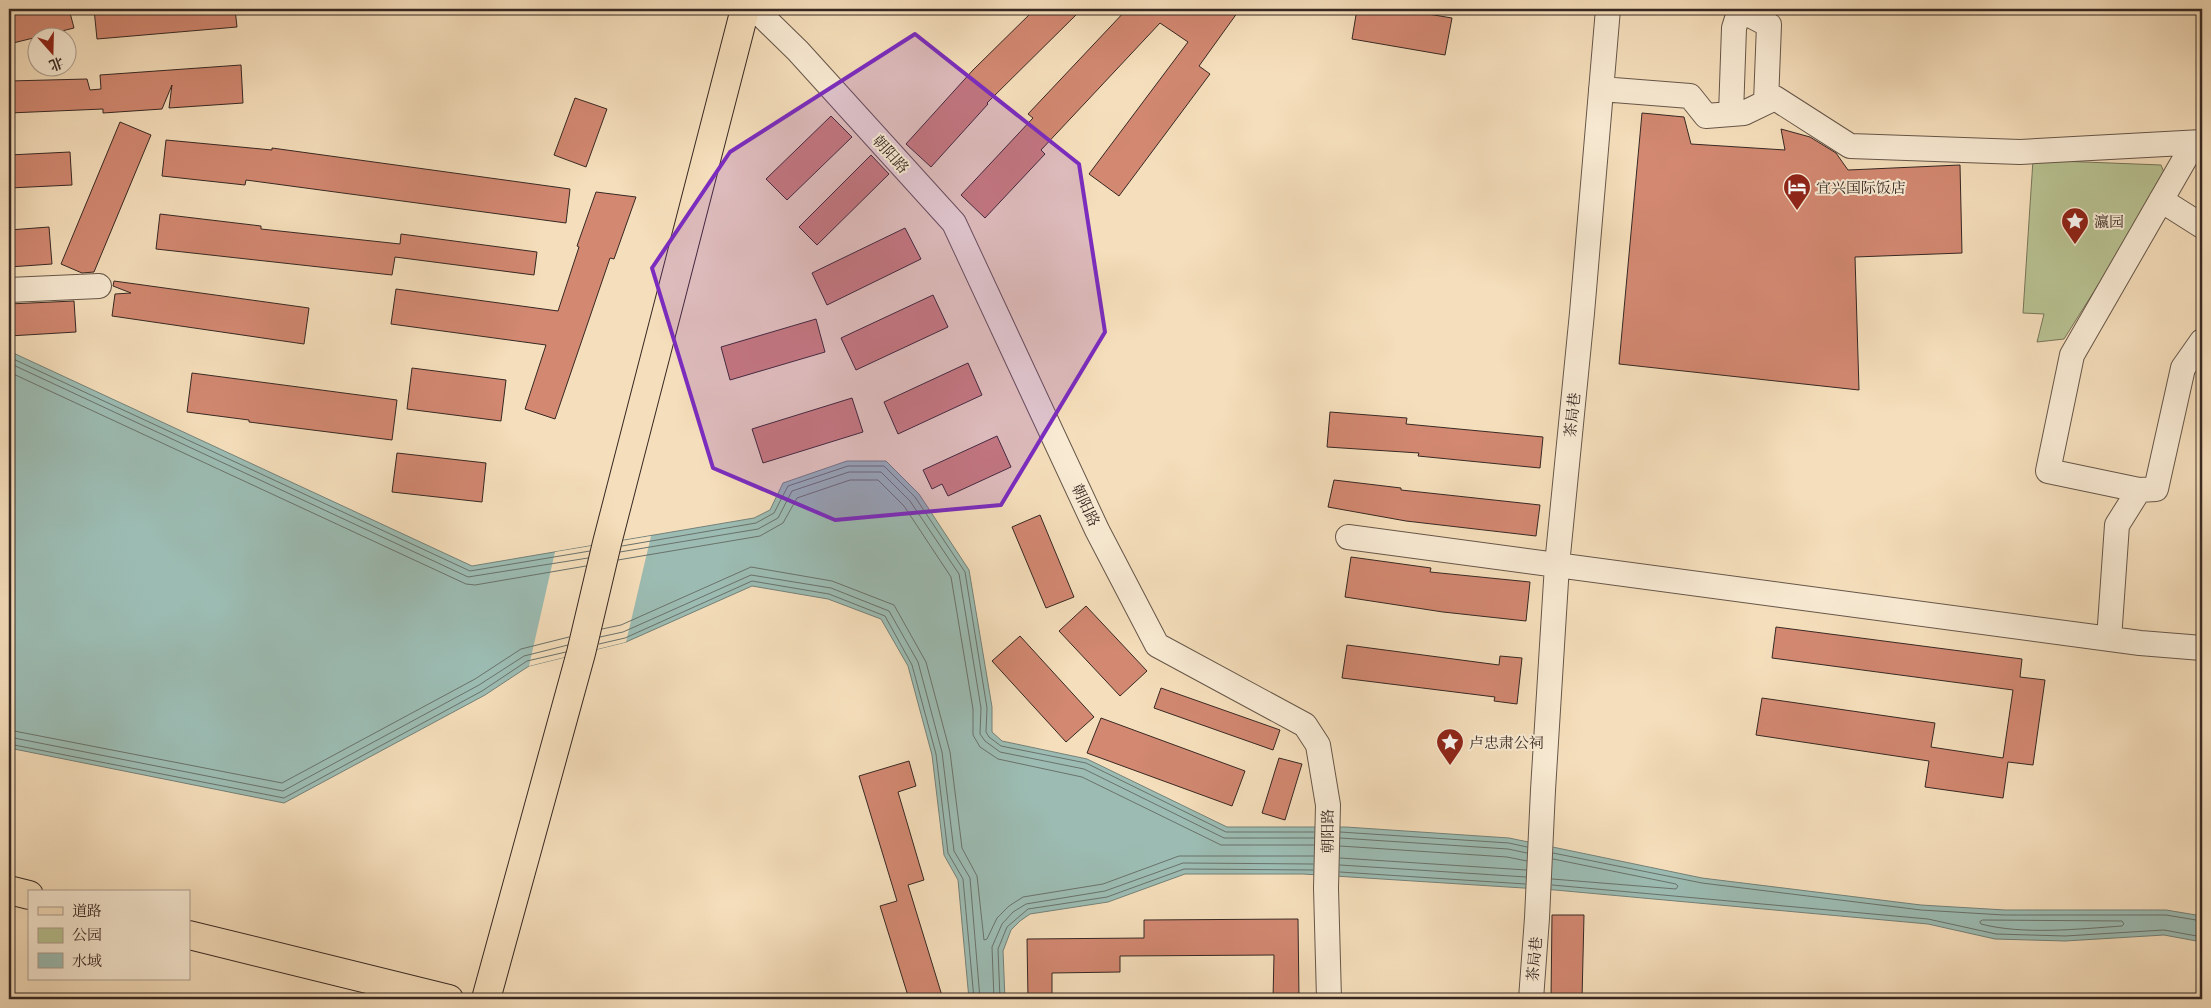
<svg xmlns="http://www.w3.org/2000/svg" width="2211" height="1008" font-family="'Libre Caslon Text','Noto Serif SC',serif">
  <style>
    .green { fill: #b8c292; stroke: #78755a }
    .water { fill: #9cbcb3; stroke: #748179 }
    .pier { fill: #f5debb }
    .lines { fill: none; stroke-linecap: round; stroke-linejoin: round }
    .shore { stroke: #6a726b; stroke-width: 1 }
    .building { fill: #d28871; stroke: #372823 }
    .minor-casing { stroke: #665649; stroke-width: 26 }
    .major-casing { stroke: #372823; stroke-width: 30 }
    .minor { stroke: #f8ead3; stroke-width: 24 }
    .major { stroke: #f5debb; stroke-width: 28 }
    .marked { fill: #7b2cbf; fill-opacity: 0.2; stroke: #7b2cbf; stroke-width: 4; stroke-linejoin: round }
    .labels { text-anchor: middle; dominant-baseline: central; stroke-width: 4; stroke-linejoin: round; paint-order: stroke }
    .street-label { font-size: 15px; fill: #372823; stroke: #f8ead3 }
    .poi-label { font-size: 15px; fill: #372823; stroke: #f8ead3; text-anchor: start }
  </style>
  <rect width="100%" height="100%" fill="#f5debb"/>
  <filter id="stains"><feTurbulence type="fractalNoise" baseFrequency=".004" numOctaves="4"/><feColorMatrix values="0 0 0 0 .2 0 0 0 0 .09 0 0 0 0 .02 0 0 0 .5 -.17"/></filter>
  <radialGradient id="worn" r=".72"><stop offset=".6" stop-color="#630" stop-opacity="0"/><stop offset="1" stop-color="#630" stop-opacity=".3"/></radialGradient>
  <path class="green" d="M2033 160 2161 165 2166 177 2064 339 2037 342 2044 314 2023 313Z"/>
  <path class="water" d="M9 351 472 566 754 518 770 510 783 483 847 461H886L919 494 969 570 992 707V732L1002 741 1087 759 1227 827H1346L1509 838 1702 878 1921 905 2005 910H2166L2202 916V942L2164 935 2065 941 1995 939 1928 924 1555 890 1303 874H1185L1108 902 1030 914 1020 921 1011 930 1003 951 1005 999H969L958 880 944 855 932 755 908 666 881 619 828 599 752 586 626 642 529 666 485 695 284 803 9 748Z"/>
  <path class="pier" d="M651 536 626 642 529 666 555 552Z"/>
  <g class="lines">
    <path class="shore" d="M9 357 470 571 590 551
      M9 363 468 577 588 558
      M9 372 466 584 475 585 586 566
      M622 546 756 523 774 513 788 486 848 466H884L915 497 965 572 987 708 986 732 989 737 1001 746 1086 763 1226 832H1314
      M620 552 758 529 778 518 792 491 849 472H881L910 501 959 574 981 708 980 734 985 741 1000 752 1084 769 1224 838H1314
      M618 560 760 536 783 523 797 498 850 480H878L904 506 951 577 973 709V735L980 747 998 759 1082 777 1221 845H1314
      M602 629 621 625 751 567 832 581 894 605 926 662 950 752 962 848 977 876 984 940 987 939 997 918 1009 906 1023 897 1103 884 1179 856H1314
      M600 637 623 632 751 575 831 588 889 611 918 662 942 752 954 851 970 878 980 999
      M599 644 625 638 752 581 829 594 885 616 912 665 936 754 948 853 963 879 974 999
      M9 730 282 783 475 679 521 649 569 637
      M9 737 283 791 479 685 524 656 568 645
      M9 744 284 798 482 691 527 661 566 652
      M1340 832 1509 843 1527 847
      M1340 838 1508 849 1527 853
      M1340 846 1507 857 1527 861
      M1553 853 1702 883 1921 910 2004 915H2166L2202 921
      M1340 858 1526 870
      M1340 865 1526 877
      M1340 872 1525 884
      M1552 879 1676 889 1678 886 1676 884 1553 859
      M1552 885 1928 919 1996 934 2065 936 2164 930 2202 937
      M1983 920 2122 921 2124 924 2122 926C2079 929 2023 935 1981 924L1980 922Z
      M994 999 992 947 1002 924 1013 912 1026 904 1105 891 1183 863 1313 864
      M1000 999 998 949 1007 927 1028 909 1107 897 1184 869 1313 870"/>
  </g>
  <path class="building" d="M38 9H69L74 28 9 44V16Z
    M94 9H235L237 27 97 39Z
    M1035 9H1082L987 103 988 104 931 167 906 144 973 70Z
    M1127 9H1240L1199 66 1210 74 1119 196 1089 174 1188 42 1160 23 1041 150 1045 154 985 218 961 195 1033 118 1028 114Z
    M1357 9H1398L1452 18 1445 55 1352 39Z
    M241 65 243 103 169 108 172 85 162 109 103 113V109L9 113V81L87 79 90 90 101 89 100 75Z
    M575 98 607 109 586 167 554 155Z
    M1642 113 1684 117 1691 144 1785 150 1781 129 1810 137 1836 153 1848 170 1960 165 1962 253 1855 257 1859 390 1619 364Z
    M831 116 852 137 787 200 766 179Z
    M120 122 151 135 94 272 82 273 61 264Z
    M166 140 272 150V148L570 189 566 223 246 180 245 185 162 176Z
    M70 152 72 185 9 188V155Z
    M871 155 889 174 817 245 799 227Z
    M596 192 636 197 614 259 610 258 555 419 525 409 546 345 391 324 396 289 558 311 579 247 577 246Z
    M160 214 261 226V229L400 244 401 234 537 252 534 275 395 257 392 275 156 249Z
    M49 227 52 264 9 267V230Z
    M905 228 921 259 827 305 812 273Z
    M114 281 309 308 304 344 112 316 115 294 131 293 113 286Z
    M933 295 948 327 856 370 841 338Z
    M74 301 76 332 9 336V304Z
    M816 319 825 352 730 380 721 347Z
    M968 363 982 395 898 434 884 402Z
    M412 368 506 380 501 421 407 409Z
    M192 373 397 400 392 440 249 422V420L187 412Z
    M852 398 863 432 763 463 752 429Z
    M1330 412 1407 418 1406 424 1543 437 1540 468 1418 456 1419 453 1327 447Z
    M997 436 1011 467 948 496 942 484 932 489 923 470Z
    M397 453 486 463 482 502 392 492Z
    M1334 480 1401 488V490L1540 505 1536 536 1406 521 1328 507Z
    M1040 515 1074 597 1046 608 1012 527Z
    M1351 557 1431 568 1430 572 1530 582 1526 621 1443 612 1345 597Z
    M1086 606 1147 671 1120 696 1059 631Z
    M1776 627 2022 659 2020 677 2045 680 2033 765 2008 762 2003 798 1925 787 1929 761 1756 735 1762 698 1935 723 1931 747 2003 758 2013 690 1772 658Z
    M1020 636 1094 717 1066 742 992 661Z
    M1347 645 1499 665 1500 656 1522 658 1517 704 1494 701 1495 697 1342 678Z
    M1161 688 1280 730 1273 750 1154 708Z
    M1101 718 1245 771 1232 806 1087 753Z
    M1279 758 1302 764 1285 820 1262 813Z
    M909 761 916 786 898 792 924 880 908 885 943 999H909L880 906 897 901 859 776Z
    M1552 915H1584L1582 999H1551Z
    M1298 919 1299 999H1273L1274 955 1120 956V972L1052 973V999H1028L1027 939 1144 938V920Z"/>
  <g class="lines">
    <g class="minor-casing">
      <path id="minor" d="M755 9 798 51 954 223 1097 530 1157 645 1305 725 1318 745 1328 805 1326 888 1329 999
        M1740 10 1769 25 1766 102
        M1601 89 1690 96 1706 116 1744 113 1775 98 1850 146 2020 152 2202 142
        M1731 114 1734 28 1740 9
        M2161 200 2202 226
        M9 290 99 286
        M2139 490 2156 489 2183 368 2202 341
        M1348 537 2140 643 2202 648
        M2109 639 2117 525 2139 490 2048 471 2072 355 2194 143
        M1531 999 1537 918 1543 790 1557 565 1582 313 1608 9"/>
    </g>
    <g class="major-casing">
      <path id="major" d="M9 890 29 895
        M189 935 449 999
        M486 999 581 653 607 543 745 9"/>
    </g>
    <use href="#minor" class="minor"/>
    <use href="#major" class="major"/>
  </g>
  <path class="marked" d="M915 34 1079 164 1105 332 1001 505 835 520 713 468 652 268 730 152Z"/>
  <defs>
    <g id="hotel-pin" transform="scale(1.4375)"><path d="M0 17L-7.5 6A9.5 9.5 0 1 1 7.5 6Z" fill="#8f2418" stroke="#f8ead3"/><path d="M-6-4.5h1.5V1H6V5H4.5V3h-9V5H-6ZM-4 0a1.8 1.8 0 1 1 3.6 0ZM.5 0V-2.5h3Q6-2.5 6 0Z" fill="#fff"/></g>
    <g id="sight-pin" transform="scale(1.4375)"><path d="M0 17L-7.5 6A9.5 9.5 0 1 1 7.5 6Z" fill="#8f2418" stroke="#f8ead3"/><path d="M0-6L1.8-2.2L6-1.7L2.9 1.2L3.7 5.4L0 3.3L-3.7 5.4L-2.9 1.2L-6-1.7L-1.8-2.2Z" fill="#fff"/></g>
  </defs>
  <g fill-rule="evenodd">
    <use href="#hotel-pin" x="1797" y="187"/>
    <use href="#sight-pin" x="2075" y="221"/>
    <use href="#sight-pin" x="1450" y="742"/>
  </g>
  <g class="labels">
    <g class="street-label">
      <text transform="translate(891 154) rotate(48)">朝阳路</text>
      <text transform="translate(1572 415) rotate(-84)">茶局巷</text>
      <text transform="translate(1086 505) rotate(65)">朝阳路</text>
      <text transform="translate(1327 831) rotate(-90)">朝阳路</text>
      <text transform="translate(1534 959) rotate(-85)">茶局巷</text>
    </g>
    <g class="poi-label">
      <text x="1816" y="187">宜兴国际饭店</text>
      <text x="2094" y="221">瀛园</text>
      <text x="1469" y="742">卢忠肃公祠</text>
    </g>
  </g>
  <rect width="2211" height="1008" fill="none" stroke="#f5debb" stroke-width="30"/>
  <rect x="10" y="10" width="2191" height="988" fill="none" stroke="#372823" stroke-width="2.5"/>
  <rect x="15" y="15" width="2181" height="978" fill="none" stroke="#372823"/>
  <rect x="28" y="890" width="162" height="90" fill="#f8ead3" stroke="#ab9c8d"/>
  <rect x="38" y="907" width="25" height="8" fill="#f5debb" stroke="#ab9c8d"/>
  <text x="72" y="916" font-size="15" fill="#372823">道路</text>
  <rect x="38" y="928" width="25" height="15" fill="#b8c292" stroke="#ab9c8d"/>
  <text x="72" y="940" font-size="15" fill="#372823">公园</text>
  <rect x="38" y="953" width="25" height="15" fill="#9cbcb3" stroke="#ab9c8d"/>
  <text x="72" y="966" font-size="15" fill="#372823">水域</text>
  <g transform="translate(52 52) rotate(160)"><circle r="24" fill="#f8ead3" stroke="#ab9c8d"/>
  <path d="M0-4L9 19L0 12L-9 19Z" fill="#8f2418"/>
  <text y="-8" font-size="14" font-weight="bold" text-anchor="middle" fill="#372823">北</text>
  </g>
  <rect width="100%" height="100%" filter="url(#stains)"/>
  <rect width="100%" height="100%" fill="url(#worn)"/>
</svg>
